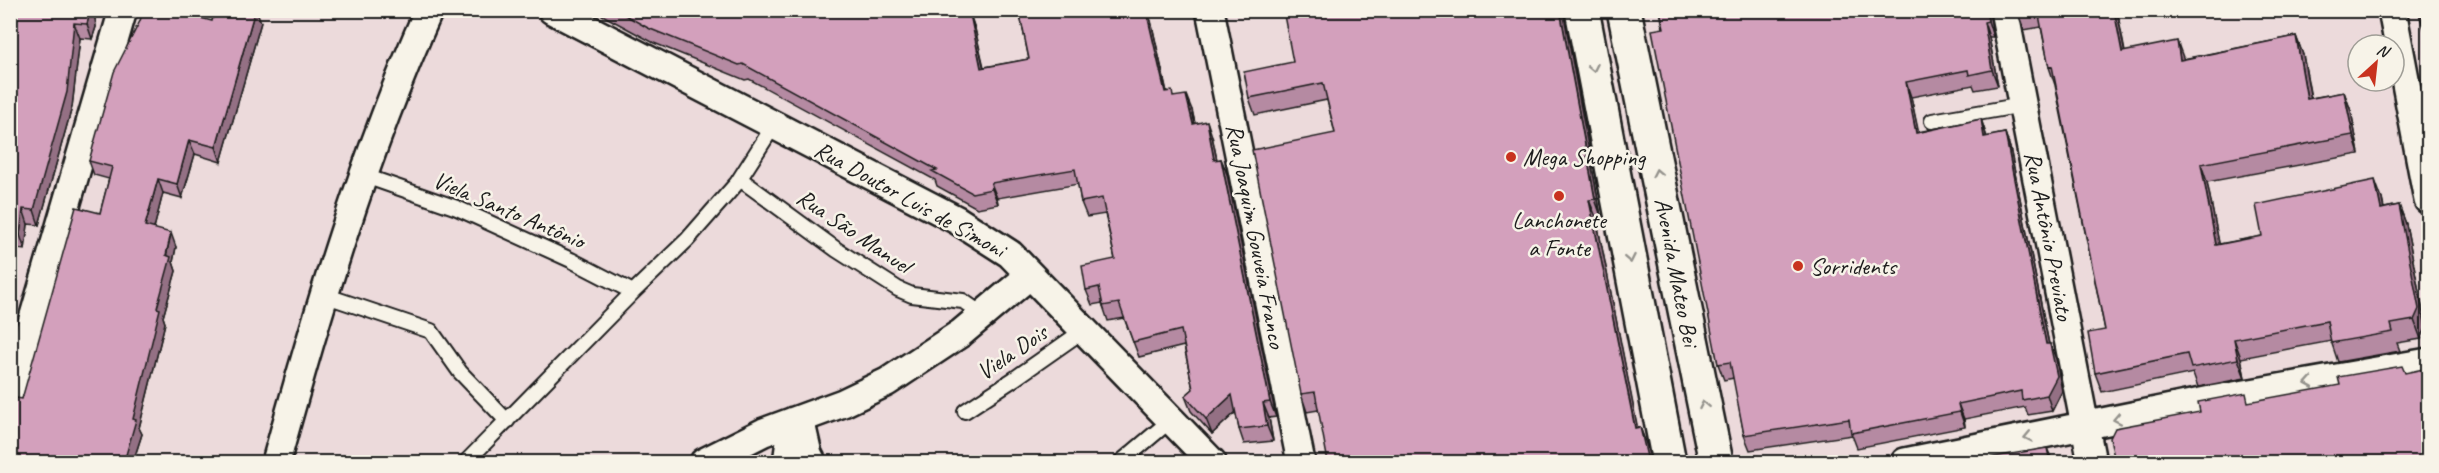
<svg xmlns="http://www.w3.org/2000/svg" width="2439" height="473" font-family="Caveat,sans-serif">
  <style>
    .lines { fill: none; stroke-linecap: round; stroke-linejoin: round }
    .service-casing { stroke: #1c1c1c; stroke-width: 18 }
    .minor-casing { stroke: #1c1c1c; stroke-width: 32 }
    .secondary-casing { stroke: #1c1c1c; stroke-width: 38 }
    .service { stroke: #f7f3e8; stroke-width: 14 }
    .minor { stroke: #f7f3e8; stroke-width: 27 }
    .secondary { stroke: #f7f3e8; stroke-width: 33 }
    .wall { fill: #b58aa2; stroke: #1c1c1c; stroke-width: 1.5 }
    .shaded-wall { fill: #947084; stroke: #1c1c1c; stroke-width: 1.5 }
    .building { fill: #d3a0bc; stroke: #1c1c1c; stroke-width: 1.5 }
    .oneway { stroke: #94928c }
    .poi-dot { fill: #c8321e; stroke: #f7f3e8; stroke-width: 2 }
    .labels { text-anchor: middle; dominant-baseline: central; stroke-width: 5; stroke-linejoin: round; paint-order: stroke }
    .poi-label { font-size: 24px; fill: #1c1c1c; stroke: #f7f3e8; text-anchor: start }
    .street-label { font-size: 24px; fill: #1c1c1c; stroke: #f7f3e8 }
  </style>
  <rect width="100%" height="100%" fill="#ecdadb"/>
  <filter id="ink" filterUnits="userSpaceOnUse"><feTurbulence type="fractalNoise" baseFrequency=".0167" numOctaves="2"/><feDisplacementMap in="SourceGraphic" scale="12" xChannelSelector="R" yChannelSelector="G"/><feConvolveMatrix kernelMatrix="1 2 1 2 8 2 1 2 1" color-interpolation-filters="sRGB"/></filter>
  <g filter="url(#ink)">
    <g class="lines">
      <g class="service-casing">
        <path id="service" d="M1932 121 2023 105
          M365 176 457 208 571 260 633 292
          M740 179 837 250 898 289 912 295 963 301 983 315
          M324 295 431 331 460 372 507 421
          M965 411 1014 379 1084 330
          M466 462 633 292 687 240 737 183 774 125
          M1121 462 1172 419"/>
      </g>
      <g class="minor-casing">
        <path id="minor" d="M552 10 957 220 1010 254 1212 462
          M1210 10 1301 462
          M2004 10 2092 462
          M2392 10 2428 200
          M10 398 123 10
          M800 419 808 454 812 462
          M276 462C318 309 364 155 429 10
          M704 462 764 432 843 403 887 382 961 333 1030 275
          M787 462 793 421
          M1905 462 2211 400 2428 362"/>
      </g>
      <g class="secondary-casing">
        <path id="secondary" d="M1582 10 1669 462
          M1624 10 1716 462"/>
      </g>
      <use href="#service" class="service"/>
      <use href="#minor" class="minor"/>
      <use href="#secondary" class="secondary"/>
    </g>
    <path class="wall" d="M10 10H94L96 27 92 39 80 38 72 107 39 225 28 224 25 250 10 248Z
      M215 10H256L261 22 221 162 195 154 182 198 163 193 154 228 176 247 173 262 176 271 163 317 165 323 139 428 142 434 133 462H10L22 399 100 213 109 179 94 175 89 161 212 21Z
      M593 10H968L975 29 984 67 1029 59 1019 10H1147L1151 21 1167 92 1192 110 1195 123 1212 136 1217 160 1221 159 1227 174 1276 417 1269 418 1273 441 1244 444 1239 429 1236 412 1212 434 1191 411 1185 396 1193 389 1184 346 1139 357 1124 318 1108 321 1102 303 1092 305 1086 290 1115 259 1105 214 1087 217 1081 202 1078 184 997 198 998 204 977 208 937 186 935 180 749 79 745 80 654 43Z
      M1563 10 1601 216 1596 217 1637 427H1640L1646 444 1318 410 1307 412 1301 394 1335 133 1327 100 1255 115 1249 98 1293 62Z
      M1660 10H1837V11L1989 10 1993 37H1989L1998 86 1975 90 1973 85 1911 97 1918 132 1981 119 1987 137 2005 133 2010 148 2049 344H2050L2056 359 2062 391 2052 411 2028 415 2025 407 1964 419 1965 427 1857 448 1852 435 1750 450 1744 435 1734 378 1724 380 1718 364Z
      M2017 10H2117L2125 52 2183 59 2296 36 2303 55 2311 98 2344 92 2351 111 2359 154 2207 182 2219 244 2262 236 2382 199 2384 208 2399 205 2406 224 2426 328 2421 339 2397 343 2400 351 2338 362 2331 341 2241 358 2245 378 2198 387 2193 373 2102 392 2095 373 2105 330 2055 85 2049 67 2041 27 2024 30Z
      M2428 10V31H2425L2420 17Z"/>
    <path class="shaded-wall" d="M90 10H94L96 27 92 39 87 24Z
      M255 10H256L261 22 221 162 216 147Z
      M1146 10 1151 21 1170 107 1165 92Z
      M1560 10H1563L1601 216 1595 199Z
      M1986 10H1989L1993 37 1988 21Z
      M2114 10H2117L2128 71 2122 52Z
      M970 14 975 29 987 83 981 68Z
      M1984 22 1989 37 1998 86 1992 70Z
      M74 23 80 38 72 107 39 225 34 210Z
      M2296 36 2303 55 2314 117 2307 99Z
      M2177 41 2184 60H2180Z
      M1906 82 1911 97 1922 148 1916 133Z
      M2344 92 2351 111 2359 154 2353 135Z
      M1186 95 1192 110 1198 139 1193 124Z
      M1981 119 1986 135 1989 153 1984 137Z
      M1207 121 1212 136 1220 175 1214 160Z
      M2005 133 2010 148 2052 360 2046 344Z
      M189 140 195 154 182 198 177 184Z
      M1221 159 1227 174 1276 417 1270 402Z
      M2201 164 2207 182 2223 263 2216 245Z
      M158 179 163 193 151 240 145 226Z
      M2375 180 2382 199 2387 228 2381 209Z
      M991 183 997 198 998 204 992 189Z
      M1589 200 1596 217 1641 445 1635 428Z
      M2399 205 2406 224 2426 328 2421 339 2414 320Z
      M23 209 28 224 25 250 20 235Z
      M171 233 176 247 173 262 176 271 163 317 165 323 139 428 142 434 133 462H124Z
      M10 326 13 332 10 340Z
      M2234 339 2241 358 2245 378 2238 359Z
      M2050 344 2056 359 2062 391 2052 411 2047 395Z
      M1232 395 1238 410 1212 434 1206 419Z
      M1263 403 1269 418 1273 441 1267 426Z
      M1958 404 1964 419 1965 427 1960 412Z
      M1640 427 1646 444 1651 462H1643Z
      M2047 448 2053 462H2050Z"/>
    <path class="building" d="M10 10H90V12L87 24 74 23 67 92 34 210 23 209 20 235 10 234Z
      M143 10H171L212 21 215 10H255L216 147 189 140 177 184 158 179 145 226 171 233 166 255 171 257 157 308 160 309 133 419 136 420 124 462H10V397L22 399 76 207 100 213 112 167 89 161 114 72 140 21Z
      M616 10H966V15L970 14 981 68 1029 59 1019 10H1146L1165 92 1172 91 1173 97 1186 95 1193 124 1207 121 1214 160 1221 159 1270 402 1263 403 1267 426 1239 429 1232 395 1206 419 1185 396 1193 389 1181 330 1133 342 1119 303 1103 306 1099 287 1086 290 1082 266 1115 259 1102 198 1081 202 1075 169 991 183 992 189 972 193 932 171 937 170 743 64 739 65 648 28Z
      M1283 10H1560L1595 199 1589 200 1635 428 1640 427 1647 457 1643 462H1328L1315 392 1301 394 1252 150 1335 133 1323 83 1249 98 1244 72 1293 62Z
      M1660 10H1834L1835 12 1841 10H1986L1988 21 1984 22 1992 70 1969 75 1968 70 1906 82 1916 133 1981 119 1984 137 2005 133 2046 344H2050L2057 376 2047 395 2022 400 2021 391 1958 404 1960 412 1851 433 1849 419 1744 435 1730 362 1718 364 1652 30 1664 28Z
      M2038 10H2114L2122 52 2177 41 2180 60 2296 36 2307 99 2344 92 2353 135 2201 164 2216 245 2262 236 2256 205 2375 180 2381 209 2399 205 2419 309 2414 320 2391 324 2393 332 2331 343 2327 321 2234 339 2238 359 2191 368 2187 354 2095 373 2088 333 2105 330 2052 66 2049 67Z
      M2419 10H2428V15L2420 17Z
      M2402 366 2405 373 2428 368V462H2115L2110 438 2115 428 2200 412 2198 402 2246 393 2248 402 2340 385 2338 377Z
      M2047 448 2050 462H1964Z"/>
    <defs><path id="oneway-chevron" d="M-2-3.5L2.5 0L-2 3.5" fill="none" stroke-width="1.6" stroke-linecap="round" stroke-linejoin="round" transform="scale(1.5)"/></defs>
    <g class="oneway">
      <use href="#oneway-chevron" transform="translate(1593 68) rotate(79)"/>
      <use href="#oneway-chevron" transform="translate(1657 173) rotate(-101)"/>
      <use href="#oneway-chevron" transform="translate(1630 259) rotate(79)"/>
      <use href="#oneway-chevron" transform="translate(2309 383) rotate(170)"/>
      <use href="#oneway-chevron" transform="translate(1704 405) rotate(-101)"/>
      <use href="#oneway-chevron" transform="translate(2117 419) rotate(169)"/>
      <use href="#oneway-chevron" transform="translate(2028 437) rotate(168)"/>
    </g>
  </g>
  <g class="poi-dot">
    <circle cx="1511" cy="157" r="6"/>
    <circle cx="1559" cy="196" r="6"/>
    <circle cx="1798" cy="266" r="6"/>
  </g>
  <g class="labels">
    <g class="poi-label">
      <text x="1523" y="157">Mega Shopping</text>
      <text x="1559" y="220" text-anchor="middle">Lanchonete<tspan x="1559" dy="28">a Fonte</tspan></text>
      <text x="1810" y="266">Sorridents</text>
    </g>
    <g class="street-label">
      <text transform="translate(910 199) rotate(29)">Rua Doutor Luis de Simoni</text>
      <text transform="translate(509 210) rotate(23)">Viela Santo Antônio</text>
      <text transform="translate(854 231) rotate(34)">Rua São Manuel</text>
      <text transform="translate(1256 236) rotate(79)">Rua Joaquim Gouveia Franco</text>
      <text transform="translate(2049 236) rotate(79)">Rua Antônio Previato</text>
      <text transform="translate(1677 272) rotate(79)">Avenida Mateo Bei</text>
      <text transform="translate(1012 352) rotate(-34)">Viela Dois</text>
    </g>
  </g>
  <rect width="2439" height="473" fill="none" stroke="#f7f3e8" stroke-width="36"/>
  <rect x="18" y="18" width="2403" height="437" fill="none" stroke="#1c1c1c" stroke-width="2" filter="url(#ink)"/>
  <g transform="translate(2376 63) rotate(27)"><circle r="28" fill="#f7f3e8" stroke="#9f9d96" stroke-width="1.5"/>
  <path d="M0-4.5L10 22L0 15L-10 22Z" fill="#c8321e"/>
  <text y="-9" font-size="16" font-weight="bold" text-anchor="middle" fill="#1c1c1c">N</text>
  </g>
</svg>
